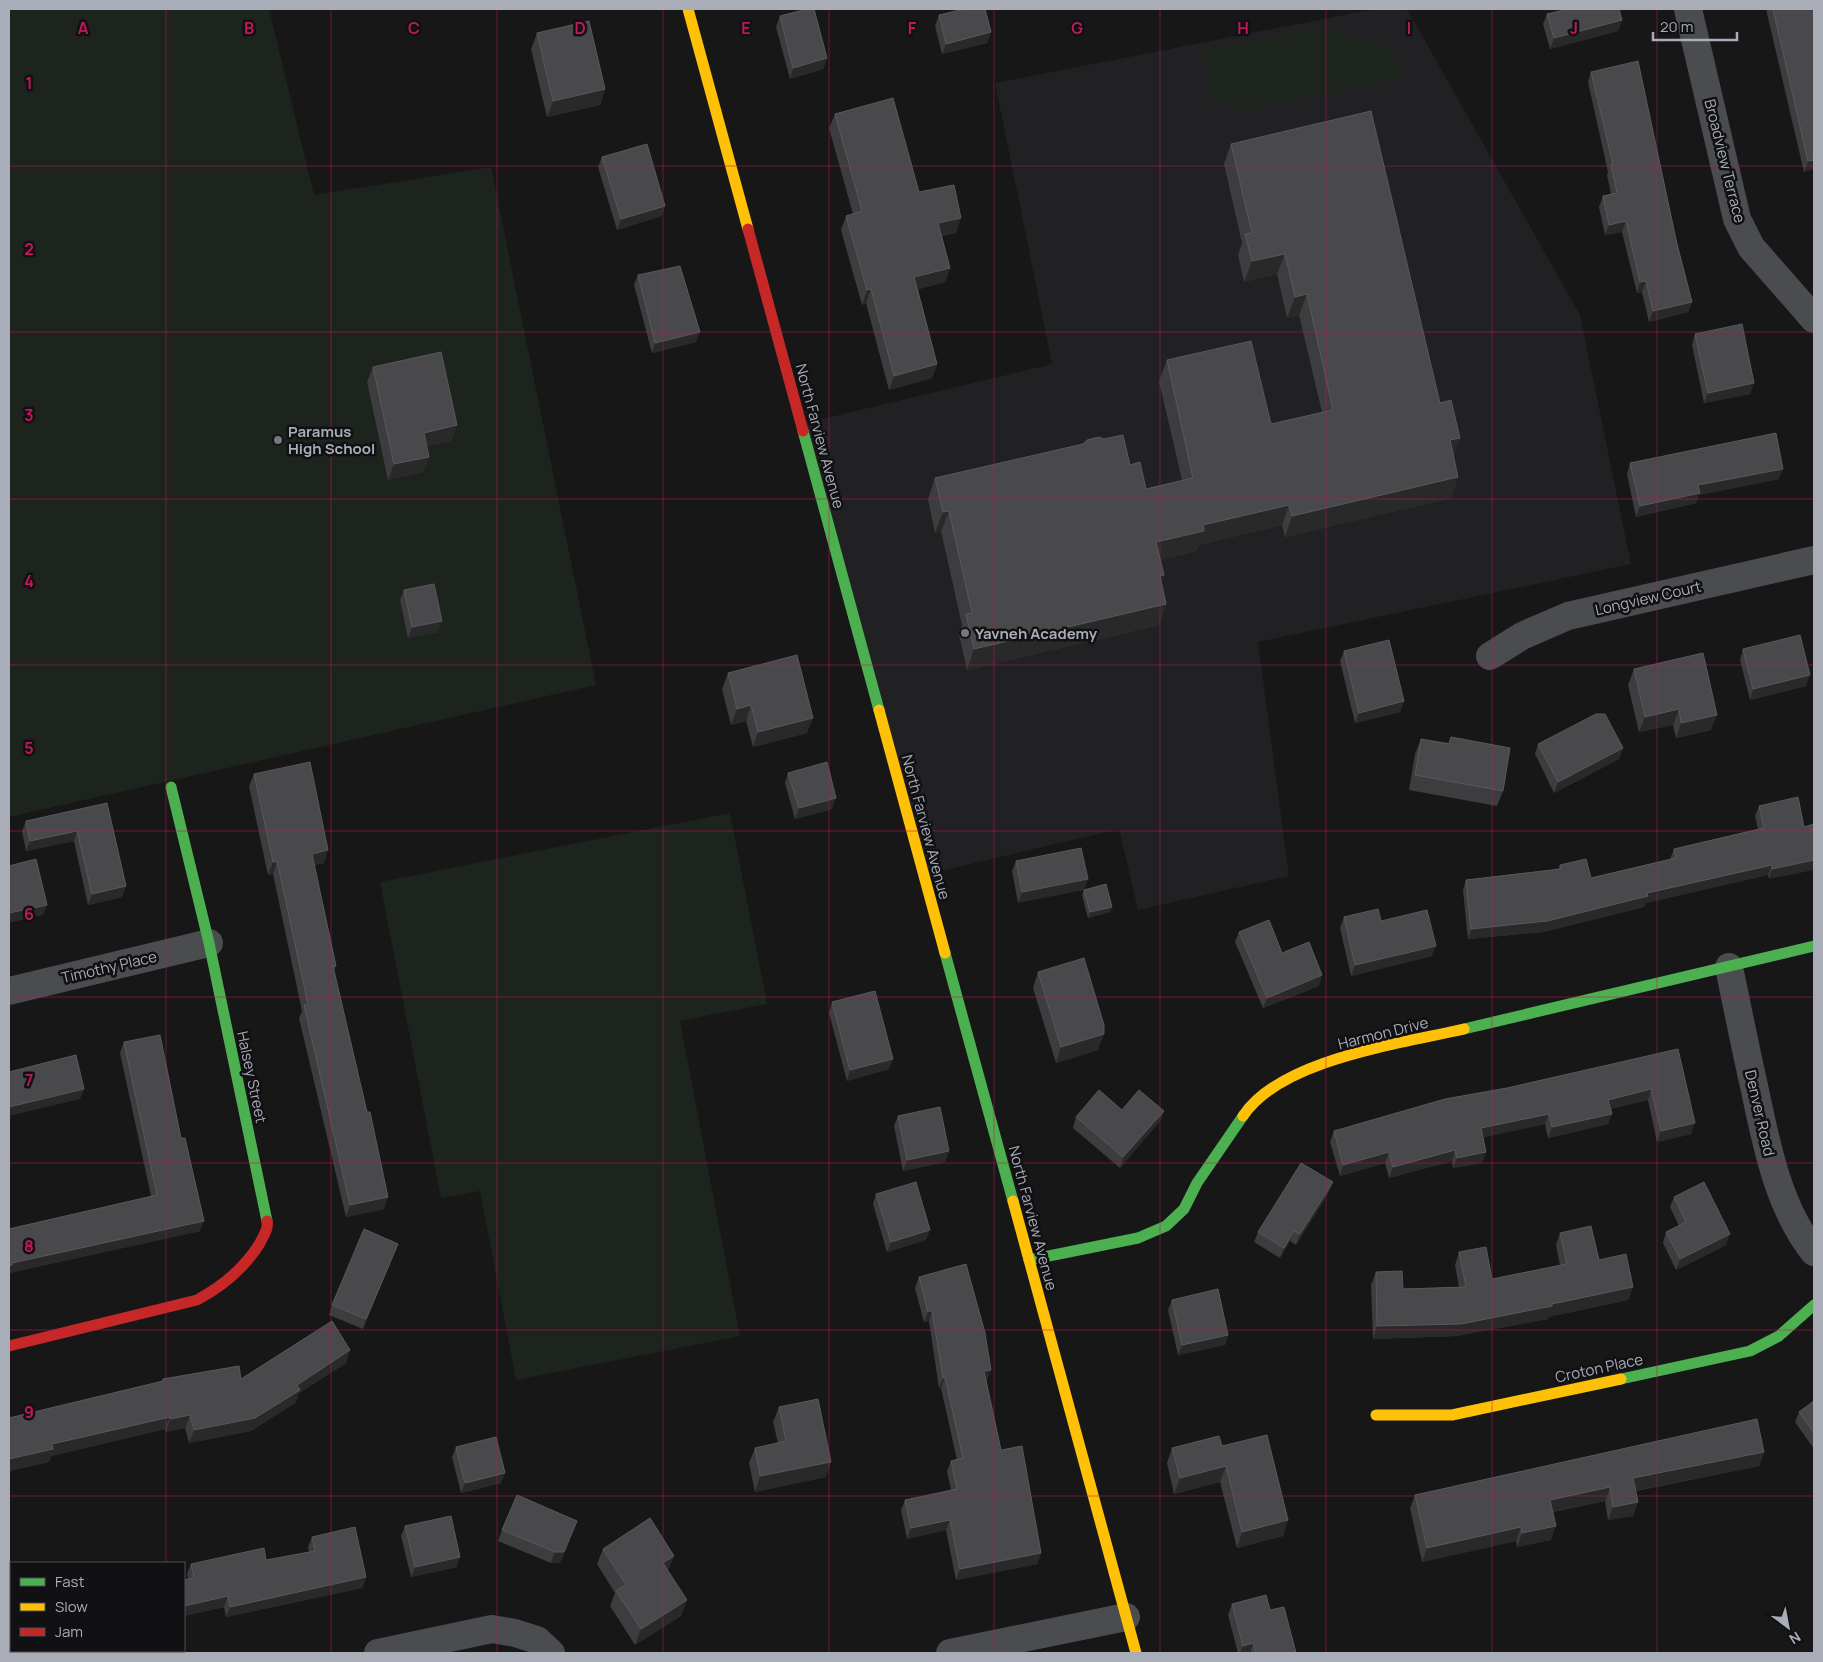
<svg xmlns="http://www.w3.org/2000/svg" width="1823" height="1662" font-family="Manrope,sans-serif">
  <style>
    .built { fill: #212123 }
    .green { fill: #1d241e }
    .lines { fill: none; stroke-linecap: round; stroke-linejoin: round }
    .street { stroke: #4b4c50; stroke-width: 28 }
    .fast { stroke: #4caf50; stroke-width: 11 }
    .slow { stroke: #ffc107; stroke-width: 11 }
    .jam { stroke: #c62828; stroke-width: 11 }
    .wall { fill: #3d3d3f }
    .shaded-wall { fill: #29292a }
    .building { fill: #49494c; stroke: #58595d }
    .grid { fill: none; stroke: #c2185b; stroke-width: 1; stroke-opacity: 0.55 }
    .poi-dot { fill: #757880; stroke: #111113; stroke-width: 2 }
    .labels { text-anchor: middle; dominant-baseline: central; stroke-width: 5; stroke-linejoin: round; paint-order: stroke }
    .street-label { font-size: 15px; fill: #a8adb8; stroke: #111113 }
    .poi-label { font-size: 15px; font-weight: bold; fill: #a8adb8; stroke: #111113; text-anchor: start }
    .grid-label { font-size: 16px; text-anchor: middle; font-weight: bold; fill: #c2185b; stroke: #111113; stroke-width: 5; stroke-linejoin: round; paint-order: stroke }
  </style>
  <rect width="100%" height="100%" fill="#171717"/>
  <path class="built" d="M1375 9H1407L1580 315 1631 564 1258 642 1289 876 1138 910 1119 829 924 875 801 424 1052 364 995 83Z"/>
  <path class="green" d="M9 9H269L314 195 491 167 596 685 9 817Z
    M1315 29 1333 30 1368 43 1383 44 1390 49 1406 78 1247 110 1218 102 1213 97 1201 58 1211 48Z
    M730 813 767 1004 680 1021 740 1336 516 1380 480 1191 441 1198 380 882Z"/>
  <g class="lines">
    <path class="street" d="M1688 9 1737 219 1751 247 1814 319
      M1490 656 1522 636 1568 616 1814 560
      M1729 967C1737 1006 1745 1046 1754 1086 1766 1142 1777 1205 1814 1252
      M9 991 209 943
      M378 1653 492 1629 515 1633 537 1640 551 1653
      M950 1653 1126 1617"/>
    <path class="fast" d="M803 431 879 710
      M171 787 209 943 267 1221
      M945 953 1013 1201
      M1464 1029 1814 946
      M1029 1260 1138 1238 1166 1226 1184 1209 1197 1183 1243 1116
      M1621 1379 1750 1351 1779 1336 1814 1305"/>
    <path class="slow" d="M688 9 748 229
      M879 710 945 953
      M1243 1116C1281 1059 1400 1044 1464 1029
      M1013 1201 1136 1653
      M1376 1415H1452L1621 1379"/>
    <path class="jam" d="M748 229 803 431
      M9 1346 197 1300C223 1286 244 1269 260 1243 263 1236 269 1229 267 1221"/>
  </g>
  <path class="wall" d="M1766 9H1814V169L1804 172Z
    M1547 14 1622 20 1618 31 1550 49 1543 24Z
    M939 15 991 32 987 43 942 54 935 26Z
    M780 16 827 58 823 69 790 79 776 27Z
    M537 33 605 89 600 105 547 117 531 49Z
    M1591 72 1677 244 1692 302 1688 312 1649 322 1642 292 1637 293 1622 232 1605 235 1599 207 1603 196 1611 194 1607 175 1608 172 1588 82Z
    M835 114 919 192 956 233 942 236 950 268 945 282 918 289 937 364 932 378 889 390 866 303 862 305 841 230 846 216 853 214 829 128Z
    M1231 144 1440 403 1460 438 1453 457 1458 477 1451 498 1285 537 1282 525 1198 545 1196 551 1160 560 1161 583 1166 604 1159 625 967 670 959 635 962 625 941 531 935 533 928 499 935 478 1130 465 1146 489 1182 480 1159 381 1167 360 1271 424 1322 412 1299 315 1287 318 1277 274 1244 282 1238 255 1242 243 1224 164Z
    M602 157 665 206 661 216 617 230 598 167Z
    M638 275 696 342 652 353 634 285Z
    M1695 334 1750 394 1704 403 1692 345Z
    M373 367 457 425 451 441 427 446 423 472 388 480 367 382Z
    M1630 463 1779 479 1699 495 1696 503 1636 517 1627 474Z
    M404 590 438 632 408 638 400 600Z
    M1743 649 1806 686 1750 700 1740 660Z
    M1344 651 1404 701 1400 712 1355 723 1340 661Z
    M1634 669 1711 730 1676 738 1673 725 1639 732 1628 685Z
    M728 673 807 733 753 747 746 721 731 725 722 689Z
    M1451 737 1503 791 1497 806 1409 790 1415 754 1421 739 1449 743Z
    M1538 744 1623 748 1619 759 1554 793 1535 754Z
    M788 773 832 809 795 819 785 783Z
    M254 774 324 863 314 865 336 966 334 970 384 1209 346 1217 299 1018 302 1011 273 874 268 875 249 786Z
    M107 803 126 886 122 897 88 905 74 841 26 851 22 831 26 821Z
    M1759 806 1804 827 1769 879 1768 875 1645 903 1644 907 1543 932 1468 939 1463 890 1466 880 1558 869 1560 865 1591 878 1670 859 1674 849 1758 829 1755 816Z
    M1081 848 1018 903 1012 871 1016 861Z
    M1084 890 1112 907 1110 912 1088 918 1082 895Z
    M1344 917 1381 921 1432 956 1351 976 1340 928Z
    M1239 932 1319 986 1263 1008 1235 942Z
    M1038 972 1098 1050 1056 1063 1033 988Z
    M832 1002 889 1069 847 1081 829 1013Z
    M124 1042 200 1231 9 1273V1274V1229L151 1196 120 1053Z
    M1678 1049 1691 1134 1657 1142 1648 1100 1610 1109 1612 1114 1608 1124 1548 1138 1545 1124 1483 1137 1486 1152 1482 1163 1453 1168 1452 1161 1389 1178 1385 1163 1340 1176 1330 1142 1334 1131Z
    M1122 1110 1164 1111 1160 1121 1120 1168 1073 1128 1076 1117Z
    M898 1116 949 1151 945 1162 903 1171 894 1126Z
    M1329 1192 1296 1245 1290 1241 1280 1258 1254 1242 1258 1232Z
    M876 1194 926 1240 887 1252 873 1204Z
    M1674 1197 1726 1245 1676 1270 1663 1243 1666 1232 1679 1226 1670 1207Z
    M1560 1233 1599 1260 1633 1287 1628 1300 1548 1317V1319L1456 1336 1373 1339 1371 1285 1376 1272 1403 1289 1459 1287 1455 1265 1459 1252 1492 1279 1560 1265 1556 1245Z
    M398 1244 363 1329 329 1315 332 1305Z
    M919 1277 987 1381H986L1001 1450 1041 1553 1037 1564 956 1580 946 1530 907 1539 901 1510 905 1500 951 1490 947 1471 951 1461 957 1460 941 1388H939L929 1321 924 1322 915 1288Z
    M1172 1300 1228 1335 1225 1345 1178 1355 1168 1310Z
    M350 1350 346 1363 299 1393 295 1403 251 1431 189 1443 185 1428 166 1432 165 1429 51 1456 49 1462 9 1471V1418L162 1382 163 1379H241Z
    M1814 1401V1449L1795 1422 1799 1412Z
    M779 1407 826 1477 755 1492 749 1463 755 1448 778 1443 773 1422Z
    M1222 1446 1288 1520 1283 1536 1237 1548 1220 1482 1174 1494 1167 1463 1172 1448Z
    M456 1447 505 1473 501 1483 461 1493 452 1457Z
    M1764 1452 1759 1466 1636 1491 1638 1502 1633 1516 1608 1520 1605 1501 1553 1512 1551 1540 1517 1547 1516 1541 1422 1562 1410 1508 1415 1495Z
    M405 1526 457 1567 411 1577 401 1536Z
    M502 1530 573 1531 560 1563H551L498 1541Z
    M312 1537 366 1577 362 1588 226 1617 224 1607 184 1616V1580L188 1579 187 1574 191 1564 266 1560 309 1552 308 1547Z
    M603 1549 668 1571 681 1616 635 1645 610 1606 615 1593 597 1564Z
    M1232 1604 1270 1610 1296 1653H1238L1228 1615Z"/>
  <path class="shaded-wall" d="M1622 20 1618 31 1550 49 1554 38Z
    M991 32 987 43 942 54 946 44Z
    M827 58 823 69 790 79 793 68Z
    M605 89 600 105 547 117 553 101Z
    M1814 160V169L1804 172 1808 161Z
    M665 206 661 216 617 230 621 219Z
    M961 218 956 233 933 238 938 223Z
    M1626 221 1622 232 1605 235 1609 225Z
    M1285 254 1277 274 1244 282 1252 261Z
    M950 268 945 282 909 292 914 277Z
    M1646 281 1642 292 1637 293 1640 282Z
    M871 289 866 303 862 305 867 290Z
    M1307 294 1299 315 1287 318 1295 297Z
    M1692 302 1688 312 1649 322 1653 311Z
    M700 332 696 342 652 353 655 343Z
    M937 364 932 378 889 390 894 376Z
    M1754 383 1750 394 1704 403 1708 393Z
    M457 425 451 441 418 448 424 433Z
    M1460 438 1453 459 1450 440Z
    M429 457 423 472 388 480 394 464Z
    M1783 469 1779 479 1699 495 1696 503 1636 517 1640 506 1698 485Z
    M1458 477 1451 498 1285 537 1292 516Z
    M1289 505 1282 525 1198 545 1196 551 1149 563 1156 542 1203 525Z
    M949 511 941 531 935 533 943 512Z
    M1164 575 1157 596 1160 576Z
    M1166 604 1159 625 967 670 974 649Z
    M442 621 438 632 408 638 412 627Z
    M1810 675 1806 686 1750 700 1753 689Z
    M1404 701 1400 712 1355 723 1359 713Z
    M751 705 746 721 731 725 737 709Z
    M1679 709 1673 725 1639 732 1645 717Z
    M1717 715 1711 730 1676 738 1681 723Z
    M813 718 807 733 753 747 758 732Z
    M1623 748 1619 759 1554 793 1558 782Z
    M836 798 832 809 795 819 799 808Z
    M77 831 74 841 26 851 30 841Z
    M328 850 324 863 307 866 312 854Z
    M1814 860V870L1769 879 1772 869Z
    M277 861 273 874 268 875 273 862Z
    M1772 865 1768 875 1645 903 1644 907 1543 932 1468 939 1471 929 1647 893Z
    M1088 879 1084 890 1018 903 1022 892Z
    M126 886 122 897 88 905 92 894Z
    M47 905 43 915 9 923V913Z
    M1112 907 1110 912 1088 918 1090 912Z
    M1436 946 1432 956 1351 976 1355 965Z
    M1322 975 1319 986 1263 1008 1267 998Z
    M1104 1034 1098 1050 1056 1063 1061 1047Z
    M893 1059 889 1069 847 1081 850 1070Z
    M84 1089 80 1099 9 1116V1107Z
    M1651 1089 1648 1100 1605 1110 1608 1100Z
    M1164 1111 1160 1121 1120 1168 1123 1157Z
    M1549 1114 1545 1124 1477 1139 1481 1128Z
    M1612 1114 1608 1124 1548 1138 1552 1127Z
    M1695 1123 1691 1134 1657 1142 1661 1131Z
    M1455 1150 1452 1161 1389 1178 1393 1167Z
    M949 1151 945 1162 903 1171 907 1160Z
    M1389 1152 1385 1163 1340 1176 1343 1165Z
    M1486 1152 1482 1163 1453 1168 1457 1158Z
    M1333 1182 1329 1192 1296 1245 1300 1234Z
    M388 1197 384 1209 346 1217 350 1205Z
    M204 1221 200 1231 9 1273V1274V1266L12 1263Z
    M930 1230 926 1240 887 1252 891 1242Z
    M1294 1231 1290 1241 1280 1258 1284 1248Z
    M1730 1234 1726 1245 1676 1270 1680 1259Z
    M398 1244 394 1254 363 1329 366 1319Z
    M1633 1287 1628 1300 1548 1317V1319L1456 1336 1373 1339 1377 1326 1552 1304Z
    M932 1310 929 1321 924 1322 928 1312Z
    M1228 1335 1225 1345 1178 1355 1182 1345Z
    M350 1350 346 1363 299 1393 295 1403 251 1431 189 1443 194 1430Z
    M991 1370 987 1381 980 1382 984 1371Z
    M945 1377 941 1388H939L943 1378Z
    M190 1415 185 1428 166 1432 170 1419Z
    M170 1417 165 1429 51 1456 49 1462 9 1471V1459L52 1444Z
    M1764 1452 1759 1466 1628 1492 1633 1478Z
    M831 1462 826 1477 755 1492 760 1476Z
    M1226 1466 1220 1482 1174 1494 1180 1478Z
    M505 1473 501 1483 461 1493 465 1483Z
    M1610 1487 1605 1501 1545 1513 1550 1500Z
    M1638 1502 1633 1516 1608 1520 1613 1507Z
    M950 1520 946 1530 907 1539 911 1528Z
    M1288 1520 1283 1536 1237 1548 1242 1532Z
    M577 1521 560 1563H551L555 1552Z
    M1556 1526 1551 1540 1517 1547 1522 1533Z
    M1521 1527 1516 1541 1422 1562 1427 1548Z
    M1041 1553 1037 1564 956 1580 960 1569Z
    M674 1556 668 1571 663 1563Z
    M460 1557 457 1567 411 1577 415 1567Z
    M366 1577 362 1588 226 1617 230 1607Z
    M228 1596 224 1607 184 1616V1606Z
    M687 1600 681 1616 635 1645 641 1629Z
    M1253 1643 1250 1653H1240L1243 1646Z
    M33 1651H77L66 1653H21Z"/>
  <path class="building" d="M807 9H814L827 58 793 68 780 16Z
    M964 9H985L991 32 946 44 939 15Z
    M1568 9H1619L1622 20 1554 38 1547 14Z
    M1773 9H1814V160L1808 161Z
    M589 21 605 89 553 101 537 33Z
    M1638 61 1677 244 1692 302 1653 311 1646 281 1640 282 1626 221 1609 225 1603 196 1617 193 1611 165 1613 164 1591 72Z
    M893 98 919 192 954 185 961 218 938 223 950 268 914 277 937 364 894 376 871 289 867 290 846 216 862 211 835 114Z
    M1371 111 1440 403 1451 400 1460 438 1450 440 1458 477 1292 516 1289 505 1203 525 1204 531 1156 542 1164 575 1160 576 1166 604 974 649 966 614 972 613 949 511 943 512 935 478 1083 444 1087 440 1099 437 1104 439 1123 435 1130 465 1140 462 1146 489 1193 478 1167 360 1251 341 1271 424 1333 410 1307 294 1295 297 1285 254 1252 261 1245 234 1252 233 1231 144Z
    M647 144 665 206 621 219 602 157Z
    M680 266 700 332 655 343 638 275Z
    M1742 324 1754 383 1708 393 1695 334Z
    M441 352 457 425 424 433 429 457 394 464 373 367Z
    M1776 433 1783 469 1698 485 1700 493 1640 506 1630 463Z
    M434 584 442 621 412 627 404 590Z
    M1800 635 1810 675 1753 689 1743 649Z
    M1389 640 1404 701 1359 713 1344 651Z
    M1703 653 1717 715 1681 723 1679 709 1645 717 1634 669Z
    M797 655 813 718 758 732 751 705 737 709 728 673Z
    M1596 714H1605L1623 748 1558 782 1538 744Z
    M1451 737 1510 748 1503 791 1415 775 1421 739 1449 744Z
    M310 762 328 850 312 854 336 966H333L367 1112H370L388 1197 350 1205 304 1005 308 1004 277 861 273 862 254 774Z
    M827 762 836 798 799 808 788 773Z
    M1798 797 1804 827 1814 824V860L1772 869V865L1647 893 1648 896 1547 921 1471 929 1466 880 1561 869 1560 865 1586 859 1591 878 1676 858 1674 849 1764 828 1759 806Z
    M107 803 126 886 92 894 77 831 30 841 26 821Z
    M1081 848 1088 879 1022 892 1016 861Z
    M36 859 47 905 9 913V866Z
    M1106 884 1112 907 1090 912 1084 890Z
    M1378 909 1381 921 1427 910 1436 946 1355 965 1344 917Z
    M1269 920 1282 953 1309 942 1322 975 1267 998 1239 932Z
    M1084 958 1104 1025V1034L1061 1047 1038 972Z
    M875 991 893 1059 850 1070 832 1002Z
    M160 1035 181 1138H185L204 1221 12 1263V1265L9 1266V1229L157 1195 124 1042Z
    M1678 1049 1695 1123 1661 1131 1651 1089 1608 1100 1612 1114 1552 1127 1549 1114 1481 1128 1486 1152 1457 1158 1455 1150 1393 1167 1389 1152 1343 1165 1334 1131 1445 1099 1507 1088Z
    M76 1055 84 1089 9 1107V1072Z
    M1099 1090 1122 1110 1139 1090 1164 1111 1123 1157 1076 1117Z
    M940 1107 949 1151 907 1160 898 1116Z
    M1301 1163 1333 1182 1300 1234 1294 1231 1284 1248 1258 1232Z
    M916 1182 930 1230 891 1242 876 1194Z
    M1704 1182 1730 1234 1680 1259 1666 1232 1686 1222 1674 1197Z
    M1591 1226 1599 1260 1626 1254 1633 1287 1552 1304V1306L1461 1324 1377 1326 1376 1272 1402 1271 1403 1289 1466 1287 1459 1252 1486 1247 1492 1279 1567 1264 1560 1233Z
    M364 1229 398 1244 366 1319 332 1305Z
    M966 1264 985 1333 991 1370 984 1371 1001 1450 1022 1446 1041 1553 960 1569 950 1520 911 1528 905 1500 957 1489 951 1461 963 1458 945 1377 943 1378 932 1310 928 1312 919 1277Z
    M1218 1289 1228 1335 1182 1345 1172 1300Z
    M332 1321 350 1350 297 1385 300 1390 255 1418 194 1430 190 1415 170 1419V1417L52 1444 53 1449 9 1459V1418L163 1381V1379L239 1366 241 1379Z
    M818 1399 831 1462 760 1476 755 1448 786 1441 779 1407Z
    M1814 1401V1433L1799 1412Z
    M1757 1419 1764 1452 1633 1478 1638 1502 1613 1507 1610 1487 1550 1500 1556 1526 1522 1533 1521 1527 1427 1548 1415 1495Z
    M1267 1435 1288 1520 1242 1532 1226 1466 1180 1478 1172 1448 1219 1436 1222 1446Z
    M496 1437 505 1473 465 1483 456 1447Z
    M517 1495 577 1521 564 1552H555L502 1530Z
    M451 1516 460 1557 415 1567 405 1526Z
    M650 1518 674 1556 663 1563 687 1600 641 1629 616 1591 626 1585 603 1549Z
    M355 1527 366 1577 230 1607 228 1596 184 1606V1580L194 1578 191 1564 264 1548 266 1560 315 1551 312 1537Z
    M1266 1595 1270 1610 1284 1607 1296 1653H1256L1253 1643 1243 1646 1232 1604Z
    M11 1620V1651H33L21 1653H9V1621Z"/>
  <path class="grid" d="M166 9V1563M331 9V1653M497 9V1653M663 9V1653M829 9V1653M994 9V1653M1160 9V1653M1326 9V1653M1492 9V1653M1657 9V1653M9 166H1814M9 332H1814M9 499H1814M9 665H1814M9 831H1814M9 997H1814M9 1163H1814M9 1330H1814M9 1496H1814M166 1651V1653"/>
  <g class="poi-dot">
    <circle cx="278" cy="440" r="5"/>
    <circle cx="965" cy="633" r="5"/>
  </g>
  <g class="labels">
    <g class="street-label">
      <text transform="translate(1725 161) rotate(76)">Broadview Terrace</text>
      <text transform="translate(820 436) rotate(75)">North Farview Avenue</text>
      <text transform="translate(1648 598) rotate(-13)">Longview Court</text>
      <text transform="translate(926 827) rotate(75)">North Farview Avenue</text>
      <text transform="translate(109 967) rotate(-13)">Timothy Place</text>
      <text transform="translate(1383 1033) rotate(-14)">Harmon Drive</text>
      <text transform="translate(252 1077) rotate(78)">Halsey Street</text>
      <text transform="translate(1760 1113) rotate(77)">Denver Road</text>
      <text transform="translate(1033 1218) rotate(75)">North Farview Avenue</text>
      <text transform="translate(1599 1368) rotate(-12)">Croton Place</text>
    </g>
    <g class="poi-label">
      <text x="288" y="431">Paramus<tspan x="288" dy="17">High School</tspan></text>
      <text x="975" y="633">Yavneh Academy</text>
    </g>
  </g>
  <g class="grid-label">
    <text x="83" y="34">A</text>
    <text x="249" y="34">B</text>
    <text x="414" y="34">C</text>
    <text x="580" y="34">D</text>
    <text x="746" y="34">E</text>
    <text x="912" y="34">F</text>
    <text x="1077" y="34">G</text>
    <text x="1243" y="34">H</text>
    <text x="1409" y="34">I</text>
    <text x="1574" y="34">J</text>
    <text x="29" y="89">1</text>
    <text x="29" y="255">2</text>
    <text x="29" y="421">3</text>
    <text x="29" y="587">4</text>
    <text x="29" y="754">5</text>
    <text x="29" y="920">6</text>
    <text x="29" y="1086">7</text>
    <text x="29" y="1252">8</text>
    <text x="29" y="1418">9</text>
  </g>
  <rect width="1823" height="1662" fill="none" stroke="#a8adb8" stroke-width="20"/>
  <rect x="10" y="1562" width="175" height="90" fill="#111113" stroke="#4d4f55"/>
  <rect x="20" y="1578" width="25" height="8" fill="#4caf50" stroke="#4d4f55"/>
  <text x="55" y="1587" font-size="15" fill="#a8adb8">Fast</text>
  <rect x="20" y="1603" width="25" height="8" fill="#ffc107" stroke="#4d4f55"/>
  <text x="55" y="1612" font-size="15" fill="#a8adb8">Slow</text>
  <rect x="20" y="1628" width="25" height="8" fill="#c62828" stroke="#4d4f55"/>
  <text x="55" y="1637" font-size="15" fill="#a8adb8">Jam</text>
  <g transform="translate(1788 1627) rotate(148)" stroke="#111113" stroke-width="4" paint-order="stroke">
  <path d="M0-4L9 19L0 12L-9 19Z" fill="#a8adb8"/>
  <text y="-8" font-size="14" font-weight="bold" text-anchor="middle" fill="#a8adb8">N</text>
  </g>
  <path d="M1653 32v8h84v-8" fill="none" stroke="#a8adb8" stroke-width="2.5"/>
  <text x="1660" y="32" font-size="15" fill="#a8adb8" stroke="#111113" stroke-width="4" paint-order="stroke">20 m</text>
</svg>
